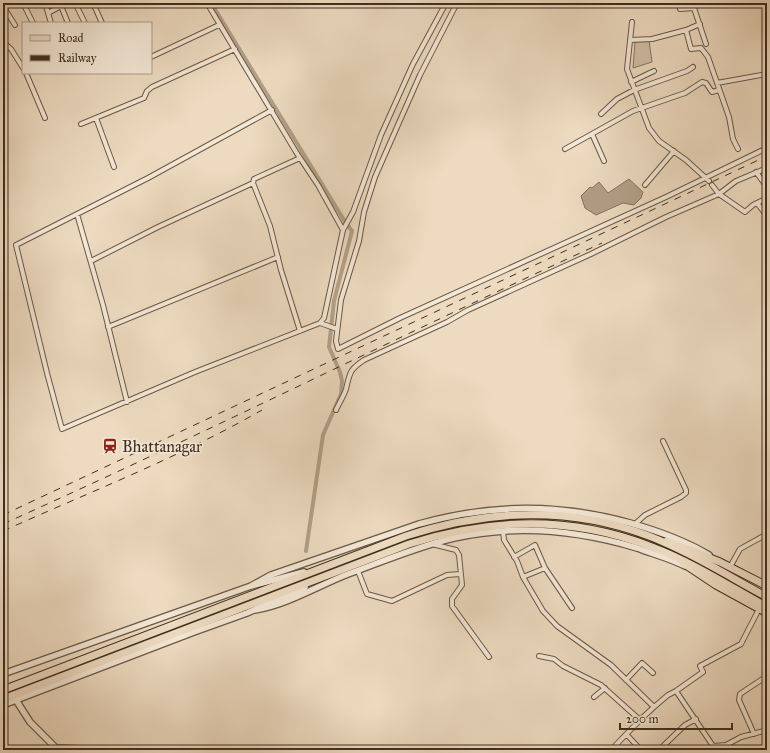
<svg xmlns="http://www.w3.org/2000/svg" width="770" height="753" font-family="'IM FELL Great Primer',serif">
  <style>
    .green { fill: #cfbda4; stroke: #877661 }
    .water { fill: #b2a089; stroke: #84725e }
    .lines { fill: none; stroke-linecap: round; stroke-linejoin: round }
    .canal { stroke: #b2a089; stroke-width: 4 }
    .minor-casing { stroke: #6a5946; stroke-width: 6 }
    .tertiary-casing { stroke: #6a5946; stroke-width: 8 }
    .primary-casing { stroke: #3f2e1e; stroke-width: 9 }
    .trunk-casing { stroke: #3f2e1e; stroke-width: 9 }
    .minor { stroke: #f3e7d6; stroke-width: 4 }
    .tertiary { stroke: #f3e7d6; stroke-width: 5.5 }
    .primary { stroke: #eddac0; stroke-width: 7 }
    .trunk { stroke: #eddac0; stroke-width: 7 }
    .rail { stroke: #3f2e1e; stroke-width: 1; stroke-dasharray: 7 7; stroke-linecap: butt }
    .labels { text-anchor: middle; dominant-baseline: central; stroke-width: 3.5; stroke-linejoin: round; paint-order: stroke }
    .poi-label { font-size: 16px; fill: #3f2e1e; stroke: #f3e7d6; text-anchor: start }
  </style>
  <rect width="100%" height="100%" fill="#eddac0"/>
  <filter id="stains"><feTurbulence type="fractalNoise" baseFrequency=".005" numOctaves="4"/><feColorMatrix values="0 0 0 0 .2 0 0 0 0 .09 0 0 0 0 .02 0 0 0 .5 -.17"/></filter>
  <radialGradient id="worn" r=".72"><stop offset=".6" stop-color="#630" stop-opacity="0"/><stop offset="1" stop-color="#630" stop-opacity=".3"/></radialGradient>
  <path class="green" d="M649 40 652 62 633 68 635 42Z"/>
  <path class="water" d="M629 179 643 192 641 198 634 205 623 203 596 215 585 208 581 196 590 187 592 188 599 182 608 193Z"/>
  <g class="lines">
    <path class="canal" d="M213 6 344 220 352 231 334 301 329 347 340 372 342 381 341 394 323 435 306 551"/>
    <g class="minor-casing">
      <path id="minor" d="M23 3 33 23
        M45 3 51 23
        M75 3 85 23
        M93 3 102 23
        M207 3 296 152 318 185 343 230
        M457 3 420 75 375 177 364 212 359 241 341 300 336 341 338 349 400 318 666 197 767 148
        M679 3 680 9 694 8 706 44
        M3 6 15 25
        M209 6 214 3
        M48 13 61 6 68 23
        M632 22 627 69 649 128 659 141 686 160 709 181
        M686 30 700 24
        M630 40 652 39 686 30 691 49 701 48 708 57 729 117 733 139 738 149
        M3 42 11 49 23 68
        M151 57 219 25
        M26 73 45 118
        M631 82 654 71
        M717 83 767 74
        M272 110 148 178 16 245 47 373 62 429 195 372 320 323 324 318 343 230 353 212 381 135 413 64 446 3
        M601 114 617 99 634 90 687 71 693 67
        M96 118 114 167
        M81 124 144 98 147 91 152 87 235 49
        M592 134 604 161
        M565 149 633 111 685 93 702 82 706 83 712 92 719 90
        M767 168 736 181 719 194 745 212 753 205 767 198
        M756 172 767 187
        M253 183 270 226 281 270 300 331
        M645 185 674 151
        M757 203 767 216
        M77 214 103 305 127 402
        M91 261 158 227 253 183 254 179 300 158
        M320 323 337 329
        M108 327 278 257
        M336 410C339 403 344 396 346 389 350 373 349 370 364 360L447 322 468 310 591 254 666 217 719 194 712 185
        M635 524 645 515 681 497 686 493V490L663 441
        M503 531 504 540 517 561 523 577 543 611 557 626 611 665 654 707 668 695 676 691 713 746 726 745 728 750
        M432 544 456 550 459 555 462 585 452 599V606L489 657
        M514 557 535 545 545 568 572 608
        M730 567 740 549 767 534
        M358 571 367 594 392 601 447 575 460 574
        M523 577 545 568
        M539 656 554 659 563 666 601 685 640 720 654 707
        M626 680 642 663 653 673
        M676 691 703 672 700 666 741 644 759 609
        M594 697 605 688
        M754 734 739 700 740 694 767 676
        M627 735 641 750
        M726 745 741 737 767 730
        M611 750 640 720
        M659 750 685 725 696 719
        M706 750 713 746"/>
    </g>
    <g class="tertiary-casing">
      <path id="tertiary" d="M251 586 271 575 419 524C491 504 557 503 630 523 658 531 684 540 709 555
        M255 610C289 604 317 586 348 574 384 561 418 546 454 538 516 524 577 530 637 548 653 554 669 558 685 566
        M3 674 251 586 304 572
        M16 700 30 722 56 748 104 750
        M3 705 194 632 247 613 305 587"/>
    </g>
    <g class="primary-casing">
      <path id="primary" d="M667 541 720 562 767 586
        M683 563 716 585 767 613"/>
    </g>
    <g class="trunk-casing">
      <path id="trunk" d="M3 690 406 536C486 510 568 505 649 536 690 552 728 576 767 597
        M3 699 409 544C490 518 571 515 652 547 692 562 729 586 767 607"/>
    </g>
    <use href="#minor" class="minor"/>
    <use href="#tertiary" class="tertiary"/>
    <use href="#primary" class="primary"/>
    <use href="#trunk" class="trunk"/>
    <path class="rail" d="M3 515 767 156
      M3 524C204 434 401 335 602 243
      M3 531C90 492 180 457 262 410"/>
  </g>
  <defs>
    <g id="station-bare" transform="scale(1.2)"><path d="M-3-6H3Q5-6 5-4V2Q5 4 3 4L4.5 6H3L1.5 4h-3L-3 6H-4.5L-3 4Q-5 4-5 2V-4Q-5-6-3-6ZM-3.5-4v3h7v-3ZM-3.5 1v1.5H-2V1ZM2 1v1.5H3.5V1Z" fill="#8f2418" stroke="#f3e7d6" stroke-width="2.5" paint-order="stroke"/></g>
  </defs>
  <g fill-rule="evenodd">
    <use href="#station-bare" x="110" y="446"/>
  </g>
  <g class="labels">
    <g class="poi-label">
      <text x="122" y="446">Bhattanagar</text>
    </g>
  </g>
  <rect width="770" height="753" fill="none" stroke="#eddac0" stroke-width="16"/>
  <rect x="4" y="4" width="762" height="745" fill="none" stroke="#3f2e1e" stroke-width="2"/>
  <rect x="8" y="8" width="754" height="737" fill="none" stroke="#3f2e1e"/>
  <rect x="22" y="22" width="130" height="52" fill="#f3e7d6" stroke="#ab9d8c"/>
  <rect x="30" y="35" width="20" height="6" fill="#eddac0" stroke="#ab9d8c"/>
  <text x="58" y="42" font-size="12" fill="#3f2e1e">Road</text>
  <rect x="30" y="55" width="20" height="6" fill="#3f2e1e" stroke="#ab9d8c"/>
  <text x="58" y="62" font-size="12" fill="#3f2e1e">Railway</text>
  <path d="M620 723v6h112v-6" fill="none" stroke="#3f2e1e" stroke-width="2"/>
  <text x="626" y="723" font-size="12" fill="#3f2e1e" stroke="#f3e7d6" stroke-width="3" paint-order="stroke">200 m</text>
  <rect width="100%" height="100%" filter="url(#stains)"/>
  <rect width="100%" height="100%" fill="url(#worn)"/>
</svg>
